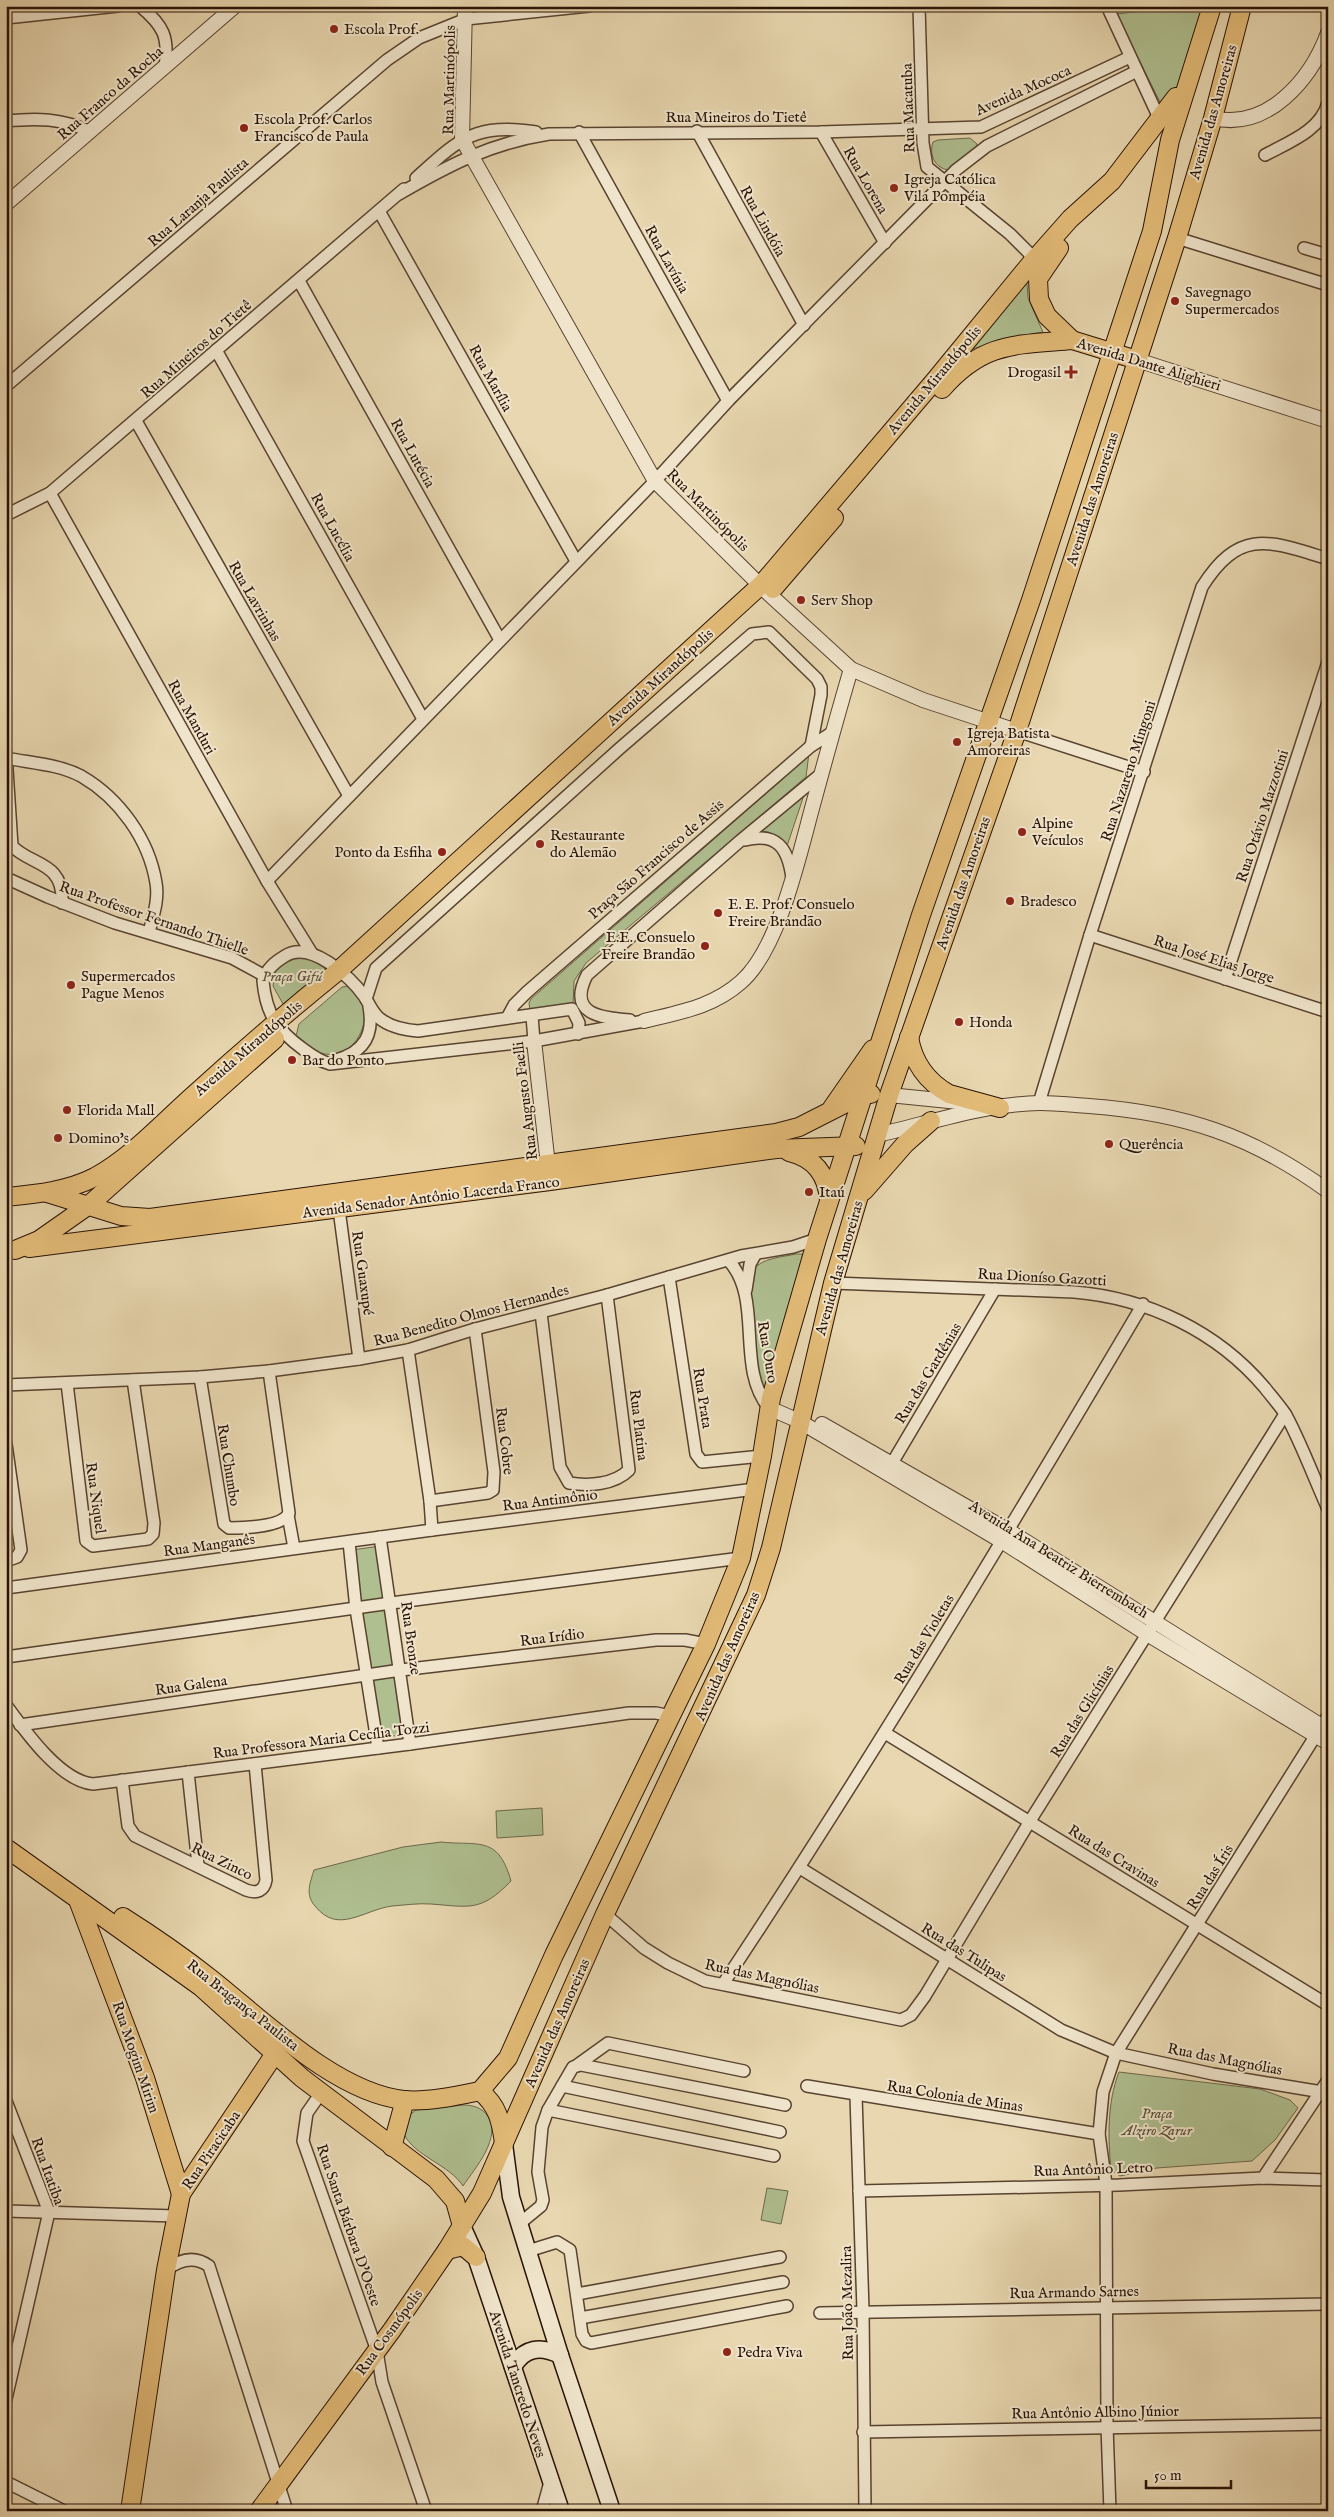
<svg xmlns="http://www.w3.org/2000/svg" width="1334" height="2517" viewBox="0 0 1334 2517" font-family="'IM FELL English',serif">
	<rect width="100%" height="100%" fill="#e8d7b0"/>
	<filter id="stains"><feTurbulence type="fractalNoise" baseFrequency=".004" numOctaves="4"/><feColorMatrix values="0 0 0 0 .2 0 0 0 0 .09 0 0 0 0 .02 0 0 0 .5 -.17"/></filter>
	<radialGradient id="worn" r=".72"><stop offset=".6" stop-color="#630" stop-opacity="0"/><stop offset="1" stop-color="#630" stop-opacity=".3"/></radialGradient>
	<!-- green -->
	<g fill="#afbf90" stroke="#6c684a">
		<path d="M1152,10l49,1 -15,66 -23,31 -47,-94z"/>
		<path d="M970,138l7,6 -1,5 -13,8 -11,13c-15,1 -24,-14 -19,-28l5,-2z"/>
		<path d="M1027,283l1,15 15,34 -45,8 -28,10z"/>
		<path d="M809,753l-3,24 -220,186 -12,18 -1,24 -43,6 -1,-8 2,-4 253,-221z"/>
		<path d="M805,792l-19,57c-8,-11 -14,-20 -28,-17z"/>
		<path d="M303,957l11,4 12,8 -43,35 -10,-18 3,-17 13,-11z"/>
		<path d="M351,986c3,4 7,7 10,11 3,4 2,11 3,15 3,22 -16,46 -39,42 -12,-2 -21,-10 -29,-18l3,-12 43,-37z"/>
		<path d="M796,1254h8l-37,145c-10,-22 -26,-109 -14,-129 8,-12 30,-13 43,-16z"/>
		<path d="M380,1546l26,189 -28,2 -26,-187z"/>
		<path d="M542,1808l1,27 -46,3 -1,-27z"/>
		<path d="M441,1842c38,4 57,-7 70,39 -30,31 -41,26 -80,23 -12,-1 -26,1 -39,2 -29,4 -54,29 -77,0 -10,-11 -5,-23 -1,-36l89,-23z"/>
		<path d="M1119,2072l141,17 30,11 8,8 -23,32 -23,21 -95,7 -37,8 -9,-6c-3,-33 -4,-67 8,-98z"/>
		<path d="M463,2105c9,0 18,2 24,10 16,22 -12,53 -24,71 -13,-21 -49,-30 -59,-52l4,-18 8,-6z"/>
		<path d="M767,2188l21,3 -7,33 -20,-4z"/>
	</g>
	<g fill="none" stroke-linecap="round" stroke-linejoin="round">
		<defs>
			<g id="minor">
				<path d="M140,6c24,20 29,31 25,61"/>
				<path d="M919,6l4,137 4,24 83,67 19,19 5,15"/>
				<path d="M1107,6l53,114"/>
				<path d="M6,18l112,-12"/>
				<path d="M6,121c30,-3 57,-3 84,11"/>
				<path d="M697,131l107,194"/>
				<path d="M579,132l149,269"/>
				<path d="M821,132l64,111"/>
				<path d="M1265,155c24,-13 55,-24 63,-52"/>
				<path d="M416,178c43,-39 58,-55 120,-46"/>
				<path d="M399,194c50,-29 92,-51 150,-60l272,-2 160,-5 149,-70"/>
				<path d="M379,211l197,350"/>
				<path d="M1177,238l151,47"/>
				<path d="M1304,248l24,7"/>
				<path d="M299,281l201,359"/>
				<path d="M216,350l207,369"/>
				<path d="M6,386l381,-326 32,-22 47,-19 123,-13"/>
				<path d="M136,421l213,375"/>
				<path d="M50,493l217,388 44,71"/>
				<path d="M6,515l44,-22 354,-304"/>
				<path d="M1017,731l127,41"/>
				<path d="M6,754l6,92c19,20 52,15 50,57"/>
				<path d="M6,758c25,5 52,6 75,18 38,22 68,63 75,107 3,17 -3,33 -7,49"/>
				<path d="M745,840c32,-8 43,8 47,38"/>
				<path d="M6,878l42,19 67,26 117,35 33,18"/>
				<path d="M267,881l388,-400 73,-80 228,-231 31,-24 150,-75"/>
				<path d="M1090,935l238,77"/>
				<path d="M1225,979l103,-317"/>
				<path d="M366,999l10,-31 243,-219 133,-115 17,-2 48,47 4,8v8l-10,51"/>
				<path d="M532,1016l2,25"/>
				<path d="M507,1018l7,-13 13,-13 284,-246 22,-14"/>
				<path d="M630,1020c-30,-2 -63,-6 -43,-45l153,-134 81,-67"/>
				<path d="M578,1034l1,-11 -7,-14 -154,22c-13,-1 -28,-4 -39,-13 -7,-6 -10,-15 -15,-22 -14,-20 -54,-56 -79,-40 -10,6 -19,13 -22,25 3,33 14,49 40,68 8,6 16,12 27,15l204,-23 110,-20"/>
				<path d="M336,1060c29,-8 38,-26 33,-53"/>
				<path d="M1039,1103l51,-168 112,-348c38,-60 68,-46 126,-28"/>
				<path d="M338,1202l21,157"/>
				<path d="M729,1261c35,39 6,106 40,147"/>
				<path d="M669,1277l27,177 6,8 60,-6"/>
				<path d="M833,1283l241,9c73,6 143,39 191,96 7,9 15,18 21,27 16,30 28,63 42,94"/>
				<path d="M746,1290l4,-26 5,-9"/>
				<path d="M541,1313l19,154 9,16c19,3 45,2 60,-13l-22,-175"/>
				<path d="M408,1350l22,151 2,29"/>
				<path d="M200,1377l24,147 5,4c15,0 54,-1 60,-15l-20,-142"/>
				<path d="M67,1383l19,158 7,5 55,-7 5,-5 1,-11 -21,-143"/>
				<path d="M6,1385l194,-8 69,-6 90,-12 49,-9 67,-21 132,-34 134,-39 52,-9 24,-8"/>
				<path d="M6,1444l15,106 -4,7 -11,4"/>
				<path d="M888,1470l107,-181"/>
				<path d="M430,1501l58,-8 5,-3 1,-18 -19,-143"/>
				<path d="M288,1515l6,33"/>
				<path d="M380,1537l30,207"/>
				<path d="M349,1542l7,67 22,139"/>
				<path d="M6,1588l426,-58 323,-41"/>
				<path d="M6,1657l385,-54 350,-45"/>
				<path d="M6,1705c19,26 54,76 87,79l317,-40 219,-31h27l15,3"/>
				<path d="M20,1725l381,-55 255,-30h29l21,4"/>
				<path d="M885,1733l443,272"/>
				<path d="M188,1772l10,93"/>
				<path d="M122,1780l6,46 7,10 111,54c11,4 18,1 20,-10l-11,-116"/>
				<path d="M800,1868l261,162 55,23 97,21 115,19"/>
				<path d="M605,1914l39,34 24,15 37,18 196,39 10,-5 14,-19 105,-175 255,-407"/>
				<path d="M723,1984c147,-222 284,-450 420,-680"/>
				<path d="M576,2066l32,-23 136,28"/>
				<path d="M562,2086l218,46"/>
				<path d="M807,2086l292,48"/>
				<path d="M321,2093l-14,20 -4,28 74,210 5,31 44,129"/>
				<path d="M856,2096l7,214 2,201"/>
				<path d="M6,2101l43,111 -43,187"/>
				<path d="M548,2110l226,46"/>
				<path d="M1263,2178l65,-98"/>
				<path d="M859,2191l260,-6 144,-7 65,2"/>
				<path d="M6,2211l170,5"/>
				<path d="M519,2224l22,-18 2,-6 -5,-28 4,-45 6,-17 25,-43 8,-2 204,40"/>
				<path d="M528,2251l29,-9 13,8 12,84 4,7 5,2 196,-37"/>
				<path d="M166,2270c13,-10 28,-15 43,-4l78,245"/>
				<path d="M577,2294l203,-37"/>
				<path d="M820,2313l508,-9"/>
				<path d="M580,2318l203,-36"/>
				<path d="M863,2432l465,-8"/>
				<path d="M6,2482l58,29"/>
				<path d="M542,2511l8,-29"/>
				<path d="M1110,2511l-3,-85 -1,-242 -7,-50 4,-42 13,-39 212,-337"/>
			</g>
			<g id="tertiary">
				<path d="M465,6l-3,133 193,342 114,113 82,75 72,31 94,31"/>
				<path d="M1213,118c55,13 98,-39 115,-85"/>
				<path d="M6,204l229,-198"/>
				<path d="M1137,360l191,61"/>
				<path d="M644,1021c36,-9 69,-14 97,-39 39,-34 59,-131 73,-181 12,-44 24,-88 37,-132"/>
				<path d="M534,1041l15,133"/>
				<path d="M889,1095l70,7"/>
				<path d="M877,1135c53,-12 107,-31 163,-32 16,0 33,2 49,3 94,7 162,29 239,85"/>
				<path d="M769,1408l30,13 204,121 144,92 181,109"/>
				<path d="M822,1424l187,107 319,199"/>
			</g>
			<g id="secondary">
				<path d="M504,2144l7,53 49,158 52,156"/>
				<path d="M462,2226l14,31 85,254"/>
				<path d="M513,2367c11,-20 28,-21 47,-12"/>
			</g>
			<g id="primary">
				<path d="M1059,248l-21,31 1,20 8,17 25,24 65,20"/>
				<path d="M942,389c41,-47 73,-44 130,-49"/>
				<path d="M773,589l61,-71"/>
				<path d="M909,1037c4,25 17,44 40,57l51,14"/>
				<path d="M832,1108l41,-59"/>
				<path d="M789,1152c25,6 38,22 40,48"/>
				<path d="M864,1191l41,-47 26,-23"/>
				<path d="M47,1193l74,23 29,2 626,-85 23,-6 65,-33h7"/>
				<path d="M6,1197c30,-3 62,-6 89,-20 38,-21 69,-56 102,-85 46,-42 93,-82 141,-121l423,-386 175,-206 96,-117 38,-43 42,-38 64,-84"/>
				<path d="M29,1248l521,-67 226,-32 80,-3"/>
				<path d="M15,1250l24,-10 50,-35 186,-166"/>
				<path d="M6,1848l195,139 101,91 134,101 19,22 7,25"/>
				<path d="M78,1900l67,178 36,116"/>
				<path d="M123,1917c30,19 59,39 87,61 52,41 126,115 194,122 24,2 52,-4 76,-9"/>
				<path d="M480,2091l28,-33 46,-103 152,-311 35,-86 21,-102 9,-58 46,-159 104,-324 110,-315 121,-369 18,-91 42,-134"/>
				<path d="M480,2091c18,15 21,30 24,52"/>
				<path d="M392,2147l13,-47"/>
				<path d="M447,2250l16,-4 13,11"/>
				<path d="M130,2511l36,-241 15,-76 93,-139"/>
				<path d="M259,2511l133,-181 55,-80 35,-57 123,-279 151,-319 15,-47 62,-265 56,-188 128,-364 40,-123 120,-370 36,-120 29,-112"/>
			</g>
		</defs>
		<!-- minor casing -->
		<use href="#minor" stroke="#584330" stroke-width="14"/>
		<!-- tertiary casing -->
		<use href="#tertiary" stroke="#584330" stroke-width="16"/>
		<!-- secondary casing -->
		<use href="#secondary" stroke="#281205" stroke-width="19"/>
		<!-- primary casing -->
		<use href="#primary" stroke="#281205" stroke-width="20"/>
		<!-- minor -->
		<use href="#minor" stroke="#f0e5cc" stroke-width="11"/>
		<!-- tertiary -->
		<use href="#tertiary" stroke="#f0e5cc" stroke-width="14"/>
		<!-- secondary -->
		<use href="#secondary" stroke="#f0e5cc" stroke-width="16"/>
		<!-- primary -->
		<use href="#primary" stroke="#e4bc78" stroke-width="18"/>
	</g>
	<!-- markers -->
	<g fill="#8f2418" stroke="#f0e5cc" stroke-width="2">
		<circle cx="334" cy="29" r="5"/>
		<circle cx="244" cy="128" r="5"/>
		<circle cx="894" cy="188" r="5"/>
		<circle cx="1175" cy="301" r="5"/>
		<path d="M1068.5 364.5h5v5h5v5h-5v5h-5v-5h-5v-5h5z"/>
		<circle cx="801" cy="600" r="5"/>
		<circle cx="957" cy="742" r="5"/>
		<circle cx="1022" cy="832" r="5"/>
		<circle cx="540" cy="844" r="5"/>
		<circle cx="442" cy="852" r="5"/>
		<circle cx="1010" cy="901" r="5"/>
		<circle cx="718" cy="913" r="5"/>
		<circle cx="705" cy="946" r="5"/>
		<circle cx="71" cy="985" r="5"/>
		<circle cx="959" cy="1022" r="5"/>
		<circle cx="292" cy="1060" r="5"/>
		<circle cx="67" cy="1110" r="5"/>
		<circle cx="58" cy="1138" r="5"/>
		<circle cx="1109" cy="1144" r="5"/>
		<circle cx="809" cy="1192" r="5"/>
		<circle cx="727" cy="2352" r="5"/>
	</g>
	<g text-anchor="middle" stroke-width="4" stroke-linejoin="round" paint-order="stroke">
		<!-- poi labels -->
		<g font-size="15" fill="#281205" stroke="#f0e5cc" text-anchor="start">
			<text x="344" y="34">Escola Prof.</text>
			<text x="254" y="124">Escola Prof. Carlos<tspan x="254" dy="17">Francisco de Paula</tspan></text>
			<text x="904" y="184">Igreja Católica<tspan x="904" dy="17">Vila Pompéia</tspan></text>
			<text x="1185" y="297">Savegnago<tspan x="1185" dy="17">Supermercados</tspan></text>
			<text x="1061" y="377" text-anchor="end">Drogasil</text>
			<text x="811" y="605">Serv Shop</text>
			<text x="967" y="738">Igreja Batista<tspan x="967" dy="17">Amoreiras</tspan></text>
			<text x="1032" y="828">Alpine<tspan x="1032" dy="17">Veículos</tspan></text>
			<text x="550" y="840">Restaurante<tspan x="550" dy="17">do Alemão</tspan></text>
			<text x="432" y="857" text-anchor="end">Ponto da Esfiha</text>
			<text x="1020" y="906">Bradesco</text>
			<text x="728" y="909">E. E. Prof. Consuelo<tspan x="728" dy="17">Freire Brandão</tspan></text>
			<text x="695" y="942" text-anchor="end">E.E. Consuelo<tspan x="695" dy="17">Freire Brandão</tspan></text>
			<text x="81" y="981">Supermercados<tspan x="81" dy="17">Pague Menos</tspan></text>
			<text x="969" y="1027">Honda</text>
			<text x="302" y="1065">Bar do Ponto</text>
			<text x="77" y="1115">Florida Mall</text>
			<text x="68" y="1143">Domino's</text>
			<text x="1119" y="1149">Querência</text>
			<text x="819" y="1197">Itaú</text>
			<text x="737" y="2357">Pedra Viva</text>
		</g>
		<!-- street labels -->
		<g font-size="15" fill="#281205" stroke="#f0e5cc">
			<text transform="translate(449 80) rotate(-89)" y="5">Rua Martinópolis</text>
			<text transform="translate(1023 90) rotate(-24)" y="5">Avenida Mococa</text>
			<text transform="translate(110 93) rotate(-41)" y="5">Rua Franco da Rocha</text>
			<text transform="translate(908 108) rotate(-92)" y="5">Rua Macatuba</text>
			<text transform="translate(1213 112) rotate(-74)" y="5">Avenida das Amoreiras</text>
			<text x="736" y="122">Rua Mineiros do Tietê</text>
			<text transform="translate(866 180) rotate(60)" y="5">Rua Lorena</text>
			<text transform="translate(198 202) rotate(-41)" y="5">Rua Laranja Paulista</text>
			<text transform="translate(763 221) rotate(61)" y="5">Rua Lindóia</text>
			<text transform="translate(667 259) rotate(61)" y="5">Rua Lavínia</text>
			<text transform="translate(196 349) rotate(-41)" y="5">Rua Mineiros do Tietê</text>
			<text transform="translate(1149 364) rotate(17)" y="5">Avenida Dante Alighieri</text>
			<text transform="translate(491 378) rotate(61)" y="5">Rua Marília</text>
			<text transform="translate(934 380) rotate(-50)" y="5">Avenida Mirandópolis</text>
			<text transform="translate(413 453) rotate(61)" y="5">Rua Lutécia</text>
			<text transform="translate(1092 499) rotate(-72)" y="5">Avenida das Amoreiras</text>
			<text transform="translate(708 510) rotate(45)" y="5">Rua Martinópolis</text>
			<text transform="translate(333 527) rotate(61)" y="5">Rua Lucélia</text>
			<text transform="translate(255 601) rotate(60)" y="5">Rua Lavrinhas</text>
			<text transform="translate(660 677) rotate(-42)" y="5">Avenida Mirandópolis</text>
			<text transform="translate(192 717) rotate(61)" y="5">Rua Manduri</text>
			<text transform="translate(1128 771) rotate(-72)" y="5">Rua Nazareno Mingoni</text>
			<text transform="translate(1262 816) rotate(-72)" y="5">Rua Otávio Mazzotini</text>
			<text transform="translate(656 859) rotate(-41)" y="5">Praça São Francisco de Assis</text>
			<text transform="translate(963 883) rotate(-71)" y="5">Avenida das Amoreiras</text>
			<text transform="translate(154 918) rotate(19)" y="5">Rua Professor Fernando Thielle</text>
			<text transform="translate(1214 959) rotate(18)" y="5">Rua José Elias Jorge</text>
			<text transform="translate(248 1048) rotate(-41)" y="5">Avenida Mirandópolis</text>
			<text transform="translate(525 1101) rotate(-97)" y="5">Rua Augusto Faelli</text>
			<text transform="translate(431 1197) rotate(-7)" y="5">Avenida Senador Antônio Lacerda Franco</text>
			<text transform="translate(839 1268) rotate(-74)" y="5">Avenida das Amoreiras</text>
			<text transform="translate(363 1273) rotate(82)" y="5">Rua Guaxupé</text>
			<text transform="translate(1042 1277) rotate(3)" y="5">Rua Dioníso Gazotti</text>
			<text transform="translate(471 1315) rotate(-15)" y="5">Rua Benedito Olmos Hernandes</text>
			<text transform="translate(768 1352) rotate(80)" y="5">Rua Ouro</text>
			<text transform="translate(928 1373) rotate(-59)" y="5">Rua das Gardênias</text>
			<text transform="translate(703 1398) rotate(81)" y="5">Rua Prata</text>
			<text transform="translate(639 1425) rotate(83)" y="5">Rua Platina</text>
			<text transform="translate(505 1441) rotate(83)" y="5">Rua Cobre</text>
			<text transform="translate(229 1465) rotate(81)" y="5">Rua Chumbo</text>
			<text transform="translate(96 1498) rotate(82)" y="5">Rua Niquel</text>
			<text transform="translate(550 1500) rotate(-7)" y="5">Rua Antimônio</text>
			<text transform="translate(209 1545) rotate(-8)" y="5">Rua Manganês</text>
			<text transform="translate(1059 1559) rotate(32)" y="5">Avenida Ana Beatriz Bierrembach</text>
			<text transform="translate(552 1637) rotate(-7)" y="5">Rua Irídio</text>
			<text transform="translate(411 1638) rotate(82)" y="5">Rua Bronze</text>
			<text transform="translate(924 1639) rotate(-59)" y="5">Rua das Violetas</text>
			<text transform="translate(727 1656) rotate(-66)" y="5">Avenida das Amoreiras</text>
			<text transform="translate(191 1685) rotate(-8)" y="5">Rua Galena</text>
			<text transform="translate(1082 1711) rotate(-58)" y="5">Rua das Glicínias</text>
			<text transform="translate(321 1740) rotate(-7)" y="5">Rua Professora Maria Cecília Tozzi</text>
			<text transform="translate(1114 1856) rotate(32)" y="5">Rua das Cravinas</text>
			<text transform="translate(222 1861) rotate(26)" y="5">Rua Zinco</text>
			<text transform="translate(1210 1877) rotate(-58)" y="5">Rua das Íris</text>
			<text transform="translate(964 1952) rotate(32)" y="5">Rua das Tulipas</text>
			<text transform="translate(762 1976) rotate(12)" y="5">Rua das Magnólias</text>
			<text transform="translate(243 2005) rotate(38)" y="5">Rua Bragança Paulista</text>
			<text transform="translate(557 2023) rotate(-66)" y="5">Avenida das Amoreiras</text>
			<text transform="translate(136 2057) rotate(71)" y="5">Rua Mogim Mirim</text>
			<text transform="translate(1225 2059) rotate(11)" y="5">Rua das Magnólias</text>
			<text transform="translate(955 2096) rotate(9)" y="5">Rua Colonia de Minas</text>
			<text transform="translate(211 2150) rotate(-56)" y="5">Rua Piracicaba</text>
			<text transform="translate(1093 2169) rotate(-2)" y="5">Rua Antônio Letro</text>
			<text transform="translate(48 2171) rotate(70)" y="5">Rua Itatiba</text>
			<text transform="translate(349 2225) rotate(71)" y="5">Rua Santa Bárbara D'Oeste</text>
			<text transform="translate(1074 2292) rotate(-1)" y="5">Rua Armando Sarnes</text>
			<text transform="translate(847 2303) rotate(-91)" y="5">Rua João Mezalira</text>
			<text transform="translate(389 2332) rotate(-54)" y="5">Rua Cosmópolis</text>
			<text transform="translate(518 2384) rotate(72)" y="5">Avenida Tancredo Neves</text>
			<text transform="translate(1095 2412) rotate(-1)" y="5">Rua Antônio Albino Júnior</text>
		</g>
		<!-- park labels -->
		<g font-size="15" font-style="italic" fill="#574f36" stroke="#f0e5cc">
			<text x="292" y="981">Praça Gifú</text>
			<text x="1157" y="2118">Praça<tspan x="1157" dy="17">Alziro Zarur</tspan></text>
		</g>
	</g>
	<!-- margin -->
	<rect width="1334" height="2517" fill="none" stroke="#e8d7b0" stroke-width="25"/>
	<rect x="8" y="8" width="1319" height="2502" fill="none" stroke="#281205" stroke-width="2.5"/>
	<rect x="12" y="12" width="1309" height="2492" fill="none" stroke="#281205"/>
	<!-- scale -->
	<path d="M1146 2480v8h85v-8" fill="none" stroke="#281205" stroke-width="2.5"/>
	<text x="1154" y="2480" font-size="15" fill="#281205" stroke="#f0e5cc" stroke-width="4" paint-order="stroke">50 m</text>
	<rect width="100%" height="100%" filter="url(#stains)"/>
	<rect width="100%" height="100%" fill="url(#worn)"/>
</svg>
